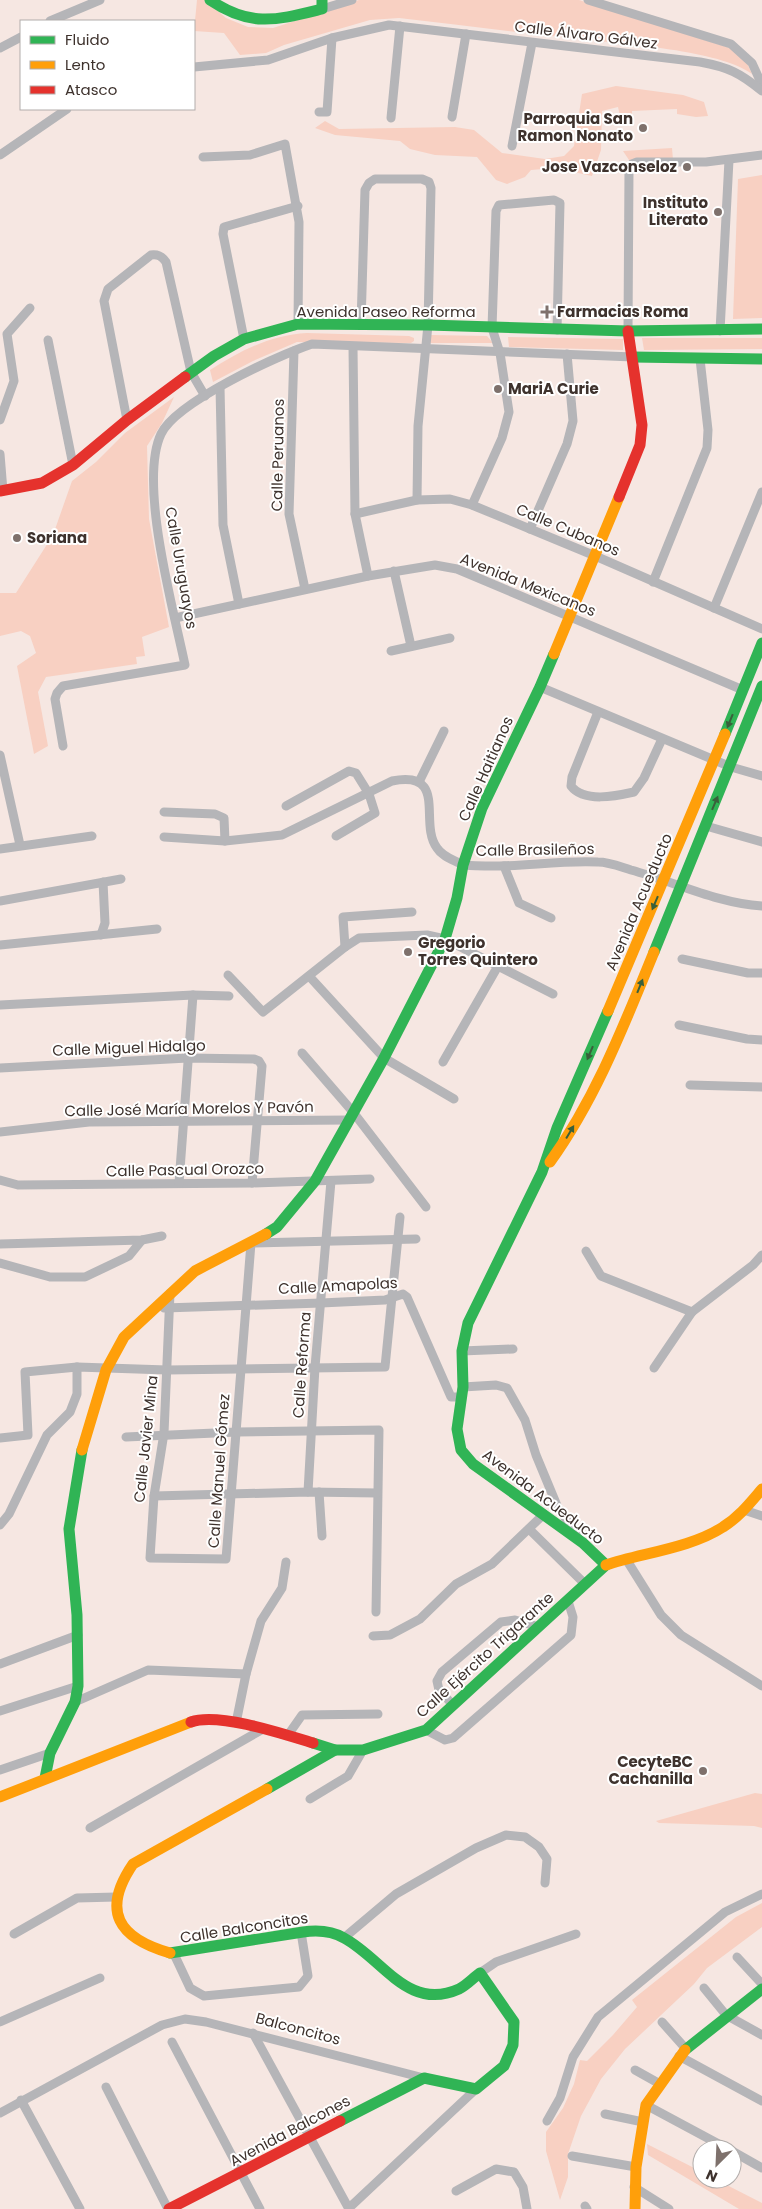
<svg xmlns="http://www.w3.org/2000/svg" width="762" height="2209" viewBox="0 0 762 2209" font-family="Poppins,sans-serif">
	<rect width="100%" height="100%" fill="#f6e7e2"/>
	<!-- green -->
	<g fill="#f8d0c2">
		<path d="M197,0h8l21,18 22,9 25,1 86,-28h220l151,48 16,13 6,13c-32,-24 -130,-30 -171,-35 -61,-6 -121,-14 -182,-21l-29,2 -86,25 -18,8 -26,2 -16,-22 -30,-2z"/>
		<path d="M616,86l67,9 21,7 4,14 -12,1 -19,-3v-5l-45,2v6l-12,-1 -2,-9 -16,4 -1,39 -9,26 -37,-8 -24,2 -6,7 -18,7 -11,-4 -19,-23 -42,-2 -25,-6 -10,-8 -65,-6 -20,-7 10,-7 14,8 116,-2 19,3 28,23 43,6 19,-3 10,-10 8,-52z"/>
		<path d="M672,148l1,12 -42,3 -8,-12z"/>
		<path d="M762,175v143l-29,1 5,-140z"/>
		<path d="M307,333l102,3 5,2v3l-3,2 -114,-1 -44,19 -40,21 -3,-12c30,-19 60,-35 97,-37z"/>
		<path d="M431,335l56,1 6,7h-65z"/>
		<path d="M508,337l115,2v11l-114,-3z"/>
		<path d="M642,338h120v11l-118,1z"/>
		<path d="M174,397l-12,26 -15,23 2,73 20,108 -27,10 3,19 -9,1 1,7 -91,13 -8,15 10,54 -14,8 -17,-88 19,-13 -6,-17 -9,-5 -21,5v-43h16l37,-58 19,-54 24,-19 29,-29z"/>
		<path d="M755,1793l7,1v34l-8,-2 -95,-3 -3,-2z"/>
		<path d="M762,1903v24l-55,41 -13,16 -69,65 -24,30 -20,37 -13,38v23l-8,23 -14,-49v-19l17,-24 11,-24 6,-24 7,1 26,-26 24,-28 -5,-7 104,-83z"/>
		<path d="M647,2144l55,28v7h13l47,24v6h-23l-91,-54z"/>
	</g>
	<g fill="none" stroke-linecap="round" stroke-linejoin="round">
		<!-- street -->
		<g stroke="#b5b5b8" stroke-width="9">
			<path d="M588,0l143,44 21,19 10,22"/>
			<path d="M322,9l30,-9"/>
			<path d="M50,21l50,-21"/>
			<path d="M0,48l21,-11"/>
			<path d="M194,67l74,-7 64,-22 57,-13 311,37c28,5 40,11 62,29"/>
			<path d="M319,112h8l5,-74"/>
			<path d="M452,117l14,-83"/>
			<path d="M391,118l9,-92"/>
			<path d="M512,146l20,-103"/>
			<path d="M0,155l67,-46"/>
			<path d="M203,157l47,-2 35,-11 14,78 -1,102"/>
			<path d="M361,324l4,-134 4,-7 6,-4h47l7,3 2,6 -3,137 -10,101 -1,74"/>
			<path d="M628,331l1,-162 3,-5 5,-2h69l56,-7"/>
			<path d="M720,331l9,-171"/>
			<path d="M244,339l-21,-105 1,-7 74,-21"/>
			<path d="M48,340l25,125"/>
			<path d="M353,347l2,167 13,62"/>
			<path d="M294,351l-5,163 16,75"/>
			<path d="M220,387l3,138 16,79"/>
			<path d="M0,420l14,-39 -7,-47 23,-26"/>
			<path d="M127,420l-23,-119 4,-12 43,-34c7,-1 11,1 15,7l25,110 14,24"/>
			<path d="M0,454l3,37"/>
			<path d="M472,505l30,-67 7,-26 -9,-59 -8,-25 4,-117 3,-6 55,-5 6,3 -3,127"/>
			<path d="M355,514l62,-14 33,-1 22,6 121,50 169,74"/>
			<path d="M530,529l37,-85 6,-23 -6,-67"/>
			<path d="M394,571l17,75"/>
			<path d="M653,582l54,-134 1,-18 -8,-71"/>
			<path d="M714,608l48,-116"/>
			<path d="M175,618l193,-42 67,-11 22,4 286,121"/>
			<path d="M391,651l59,-13"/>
			<path d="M540,687l191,80 31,9"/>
			<path d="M598,712l-26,65 -1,9c13,17 45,10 63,6l10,-14 18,-39"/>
			<path d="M63,746l-8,-47 2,-6 6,-7 122,-21c-11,-54 -47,-182 -24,-231 15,-32 116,-78 151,-90l321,13"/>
			<path d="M0,755l20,90"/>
			<path d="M419,782l25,-51"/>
			<path d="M286,806l63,-35 7,2 13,21 6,19 -39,23"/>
			<path d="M164,812l51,2 9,4 1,23"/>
			<path d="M706,826l56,16"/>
			<path d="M164,837l61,4 57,-6 110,-54c57,-11 26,42 45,67 5,8 14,11 22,15 7,4 17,2 26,3 37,1 75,-6 113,-4 11,0 23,5 33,8 44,12 86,33 131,36"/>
			<path d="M0,849l92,-13"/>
			<path d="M504,866l15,37 32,15"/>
			<path d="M0,901l121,-22"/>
			<path d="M101,935l4,-12 -2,-41"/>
			<path d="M0,945l157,-16"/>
			<path d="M345,947l-2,-30 69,-5"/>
			<path d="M682,959l66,14h14"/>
			<path d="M228,975l35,37 82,-65 14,-9 68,-3 18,4 108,55"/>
			<path d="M309,976l75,82 70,41"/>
			<path d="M0,1005l193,-10 36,1"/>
			<path d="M679,1025l68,14 15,1"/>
			<path d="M302,1053l51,59 73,95"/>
			<path d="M443,1062l55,-96"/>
			<path d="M0,1068l188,-10 66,1 5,2 3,5 -10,117"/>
			<path d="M690,1085l72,2"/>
			<path d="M0,1132l89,-10 260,-2"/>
			<path d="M0,1180l18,5 234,-2 118,-4"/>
			<path d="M179,1183l14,-188"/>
			<path d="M0,1244l142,-4 20,-4"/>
			<path d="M586,1251l15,25 91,36"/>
			<path d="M0,1263l50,14h35l44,-21 13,-16"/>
			<path d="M170,1293l-6,140 -10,63 -4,62 76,1 25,-316 165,-4"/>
			<path d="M164,1308l157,-5 64,-3 18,-6 4,3 44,100h10"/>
			<path d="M462,1351l51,-2"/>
			<path d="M654,1368l38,-56 61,-47 9,-10"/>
			<path d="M463,1387l33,-2 11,3 18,32 11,35 22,53 20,28"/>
			<path d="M126,1437l111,-5 142,-2 -3,182"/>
			<path d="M0,1438l28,-3 -3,-63 52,-5 90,3 218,-3 15,-150"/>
			<path d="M308,1492l7,-125 16,-186"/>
			<path d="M319,1492l3,44"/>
			<path d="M154,1496l154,-4 69,1"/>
			<path d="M744,1510l18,6"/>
			<path d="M0,1525l9,-11 38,-79 23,-23 7,-18v-27"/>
			<path d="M529,1529l56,55"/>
			<path d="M626,1559l35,56 20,20 81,51"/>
			<path d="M373,1636l17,-1 30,-16 36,-35 36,-20 52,-50"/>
			<path d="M0,1664l78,-29"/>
			<path d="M75,1702l73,-32 98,4"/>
			<path d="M453,1705l-14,-15 -2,-9 5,-9 59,-50 14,-2 24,7"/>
			<path d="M0,1711l78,-25"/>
			<path d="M236,1723l10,-49 15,-53 21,-33 4,-26"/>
			<path d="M426,1730l19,10 8,-2 118,-103 2,-18 -5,-16"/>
			<path d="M288,1735l14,-20 76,-1"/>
			<path d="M0,1770l50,-17"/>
			<path d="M310,1799l38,-23 15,-26"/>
			<path d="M90,1828l173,-99"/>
			<path d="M14,1934l63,-36 39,-1"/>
			<path d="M345,1937l51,-43 80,-46 30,-13 19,2 14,10 8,12 -2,24"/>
			<path d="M174,1954l16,34 14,8 95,-9 9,-11 -7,-44"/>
			<path d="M737,1957l25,27"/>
			<path d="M480,1973l16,-11 80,-28"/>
			<path d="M704,1988l22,27 36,20"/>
			<path d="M0,2022l100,-44"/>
			<path d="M662,2022l24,27"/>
			<path d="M253,2033l96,176"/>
			<path d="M172,2042l88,167"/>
			<path d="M679,2056l83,45"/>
			<path d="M635,2070l25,14"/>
			<path d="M106,2087l62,122"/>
			<path d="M21,2100l59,109"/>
			<path d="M646,2105l82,44"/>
			<path d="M0,2113l162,-88 23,-6 21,3 218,56"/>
			<path d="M605,2114l38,8"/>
			<path d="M547,2121l13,-23 13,-41 25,-40 127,-105 37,-18"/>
			<path d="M732,2151l30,17"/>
			<path d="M572,2156l64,11"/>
			<path d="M634,2187l35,22"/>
			<path d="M456,2191l40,-22 18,3 9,15 4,22"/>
			<path d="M585,2206l2,3"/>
			<path d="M349,2208l127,-119"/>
		</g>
		<!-- fast -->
		<g stroke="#30b455" stroke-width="11">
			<path d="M210,0c41,28 67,20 112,9v-9"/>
			<path d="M633,357l129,2"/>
			<path d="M185,377l29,-21 30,-17 54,-15 130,1 200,6 134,-2"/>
			<path d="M725,734l37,-91"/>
			<path d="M654,952l108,-266"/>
			<path d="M266,1234l11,-7 38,-46 69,-123 61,-119 12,-41 6,-33 19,-57 58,-121 14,-33"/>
			<path d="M606,1565l-23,-22 -110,-79 -12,-14 -4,-21 6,-42 -1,-36 6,-28 74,-151 15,-44 51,-117"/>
			<path d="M313,1743l22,7h28l63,-20 180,-165"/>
			<path d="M45,1778l5,-25 25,-51 3,-16 -1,-71 -8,-86 13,-79"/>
			<path d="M267,1789l68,-39"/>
			<path d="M170,1953l133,-21c14,-2 29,-1 41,6 39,21 64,74 115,51 7,-3 14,-11 21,-16l34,49 -1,23 -9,21 -28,23 -52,-11 -84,43"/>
			<path d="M685,2050l77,-61"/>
		</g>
		<!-- slow -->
		<g stroke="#ff9f0a" stroke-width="11">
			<path d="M554,654l65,-157"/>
			<path d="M608,1011l117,-277"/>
			<path d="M550,1162c46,-64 74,-137 104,-210"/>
			<path d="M82,1450l24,-80 18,-33 71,-66 71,-37"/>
			<path d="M606,1565c36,-12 85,-17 117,-38 16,-10 27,-24 39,-38"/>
			<path d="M0,1797l191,-75"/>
			<path d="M170,1953c-52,-15 -69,-42 -37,-89l134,-75"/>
			<path d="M635,2209l1,-42 10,-62 39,-55"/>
		</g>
		<!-- jam -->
		<g stroke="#e5322d" stroke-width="11">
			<path d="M0,491l42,-8 31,-18 54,-45 58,-43"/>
			<path d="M619,497l21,-52 2,-20 -14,-94"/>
			<path d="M191,1722c27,-10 93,12 122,21"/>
			<path d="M169,2209l171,-88"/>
		</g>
	</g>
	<!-- one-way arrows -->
	<defs><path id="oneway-solid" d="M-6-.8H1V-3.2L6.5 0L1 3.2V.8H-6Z" transform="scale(1.25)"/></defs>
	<g fill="#39603b">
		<use href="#oneway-solid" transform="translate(730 721) rotate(112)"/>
		<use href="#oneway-solid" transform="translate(715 803) rotate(-67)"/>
		<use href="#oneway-solid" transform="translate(655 903) rotate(113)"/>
		<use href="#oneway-solid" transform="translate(640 986) rotate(-68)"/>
		<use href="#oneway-solid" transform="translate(590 1053) rotate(113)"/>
		<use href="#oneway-solid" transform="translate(570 1132) rotate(-59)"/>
	</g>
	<!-- markers -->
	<g fill="#7e716c" stroke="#fff" stroke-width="2">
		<circle cx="643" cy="128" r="5"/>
		<circle cx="687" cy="167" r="5"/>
		<circle cx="718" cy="212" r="5"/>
		<path d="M544.5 304.5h5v5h5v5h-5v5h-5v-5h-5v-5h5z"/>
		<circle cx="498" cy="389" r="5"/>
		<circle cx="17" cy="538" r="5"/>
		<circle cx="408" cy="952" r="5"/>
		<circle cx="703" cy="1771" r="5"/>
	</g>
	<g text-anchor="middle" stroke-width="4" stroke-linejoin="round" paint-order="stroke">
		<!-- street labels -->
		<g font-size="15" fill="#3e322d" stroke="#fff">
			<text transform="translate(586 35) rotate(7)" y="5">Calle Álvaro Gálvez</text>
			<text x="386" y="317">Avenida Paseo Reforma</text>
			<text transform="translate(278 455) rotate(-89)" y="5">Calle Peruanos</text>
			<text transform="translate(568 530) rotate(23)" y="5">Calle Cubanos</text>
			<text transform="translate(181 568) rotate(80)" y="5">Calle Uruguayos</text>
			<text transform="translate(528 585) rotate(22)" y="5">Avenida Mexicanos</text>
			<text transform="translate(486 769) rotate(-66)" y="5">Calle Haitianos</text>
			<text transform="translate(535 850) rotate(-1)" y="5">Calle Brasileños</text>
			<text transform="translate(639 902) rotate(-67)" y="5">Avenida Acueducto</text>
			<text transform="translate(129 1048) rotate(-2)" y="5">Calle Miguel Hidalgo</text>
			<text transform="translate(189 1109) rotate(-1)" y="5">Calle José María Morelos Y Pavón</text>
			<text transform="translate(185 1170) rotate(-1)" y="5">Calle Pascual Orozco</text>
			<text transform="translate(338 1286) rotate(-3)" y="5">Calle Amapolas</text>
			<text transform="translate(302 1365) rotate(-86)" y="5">Calle Reforma</text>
			<text transform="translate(146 1439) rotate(-84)" y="5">Calle Javier Mina</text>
			<text transform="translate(219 1471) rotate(-86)" y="5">Calle Manuel Gómez</text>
			<text transform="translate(543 1497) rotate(37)" y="5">Avenida Acueducto</text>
			<text transform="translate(485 1655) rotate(-42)" y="5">Calle Ejército Trigarante</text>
			<text transform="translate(244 1928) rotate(-9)" y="5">Calle Balconcitos</text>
			<text transform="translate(298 2029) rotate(15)" y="5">Balconcitos</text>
			<text transform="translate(290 2131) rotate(-28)" y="5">Avenida Balcones</text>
		</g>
		<!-- poi labels -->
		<g font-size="15" font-weight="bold" fill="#3e322d" stroke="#fff" text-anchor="end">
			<text x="633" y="124">Parroquia San<tspan x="633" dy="17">Ramon Nonato</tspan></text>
			<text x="677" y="172">Jose Vazconseloz</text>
			<text x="708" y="208">Instituto<tspan x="708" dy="17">Literato</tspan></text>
			<text x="557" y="317" text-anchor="start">Farmacias Roma</text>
			<text x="508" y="394" text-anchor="start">MariA Curie</text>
			<text x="27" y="543" text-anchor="start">Soriana</text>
			<text x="418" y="948" text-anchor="start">Gregorio<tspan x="418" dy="17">Torres Quintero</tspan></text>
			<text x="693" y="1767">CecyteBC<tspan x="693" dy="17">Cachanilla</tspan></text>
		</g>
	</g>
	<!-- legend -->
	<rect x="20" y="20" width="175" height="90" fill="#ffffff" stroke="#b2adab"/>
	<rect x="30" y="36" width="25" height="8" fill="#30b455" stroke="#b2adab"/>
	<text x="65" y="45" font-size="15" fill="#3e322d">Fluido</text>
	<rect x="30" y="61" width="25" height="8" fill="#ff9f0a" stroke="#b2adab"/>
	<text x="65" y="70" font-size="15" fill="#3e322d">Lento</text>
	<rect x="30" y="86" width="25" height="8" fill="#e5322d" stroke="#b2adab"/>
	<text x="65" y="95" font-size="15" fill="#3e322d">Atasco</text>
	<!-- north arrow -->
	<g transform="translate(717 2164) rotate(204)"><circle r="24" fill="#ffffff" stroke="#b2adab"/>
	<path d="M0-4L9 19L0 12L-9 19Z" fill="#7e716c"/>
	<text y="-8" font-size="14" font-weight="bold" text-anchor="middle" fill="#3e322d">N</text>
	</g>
</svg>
